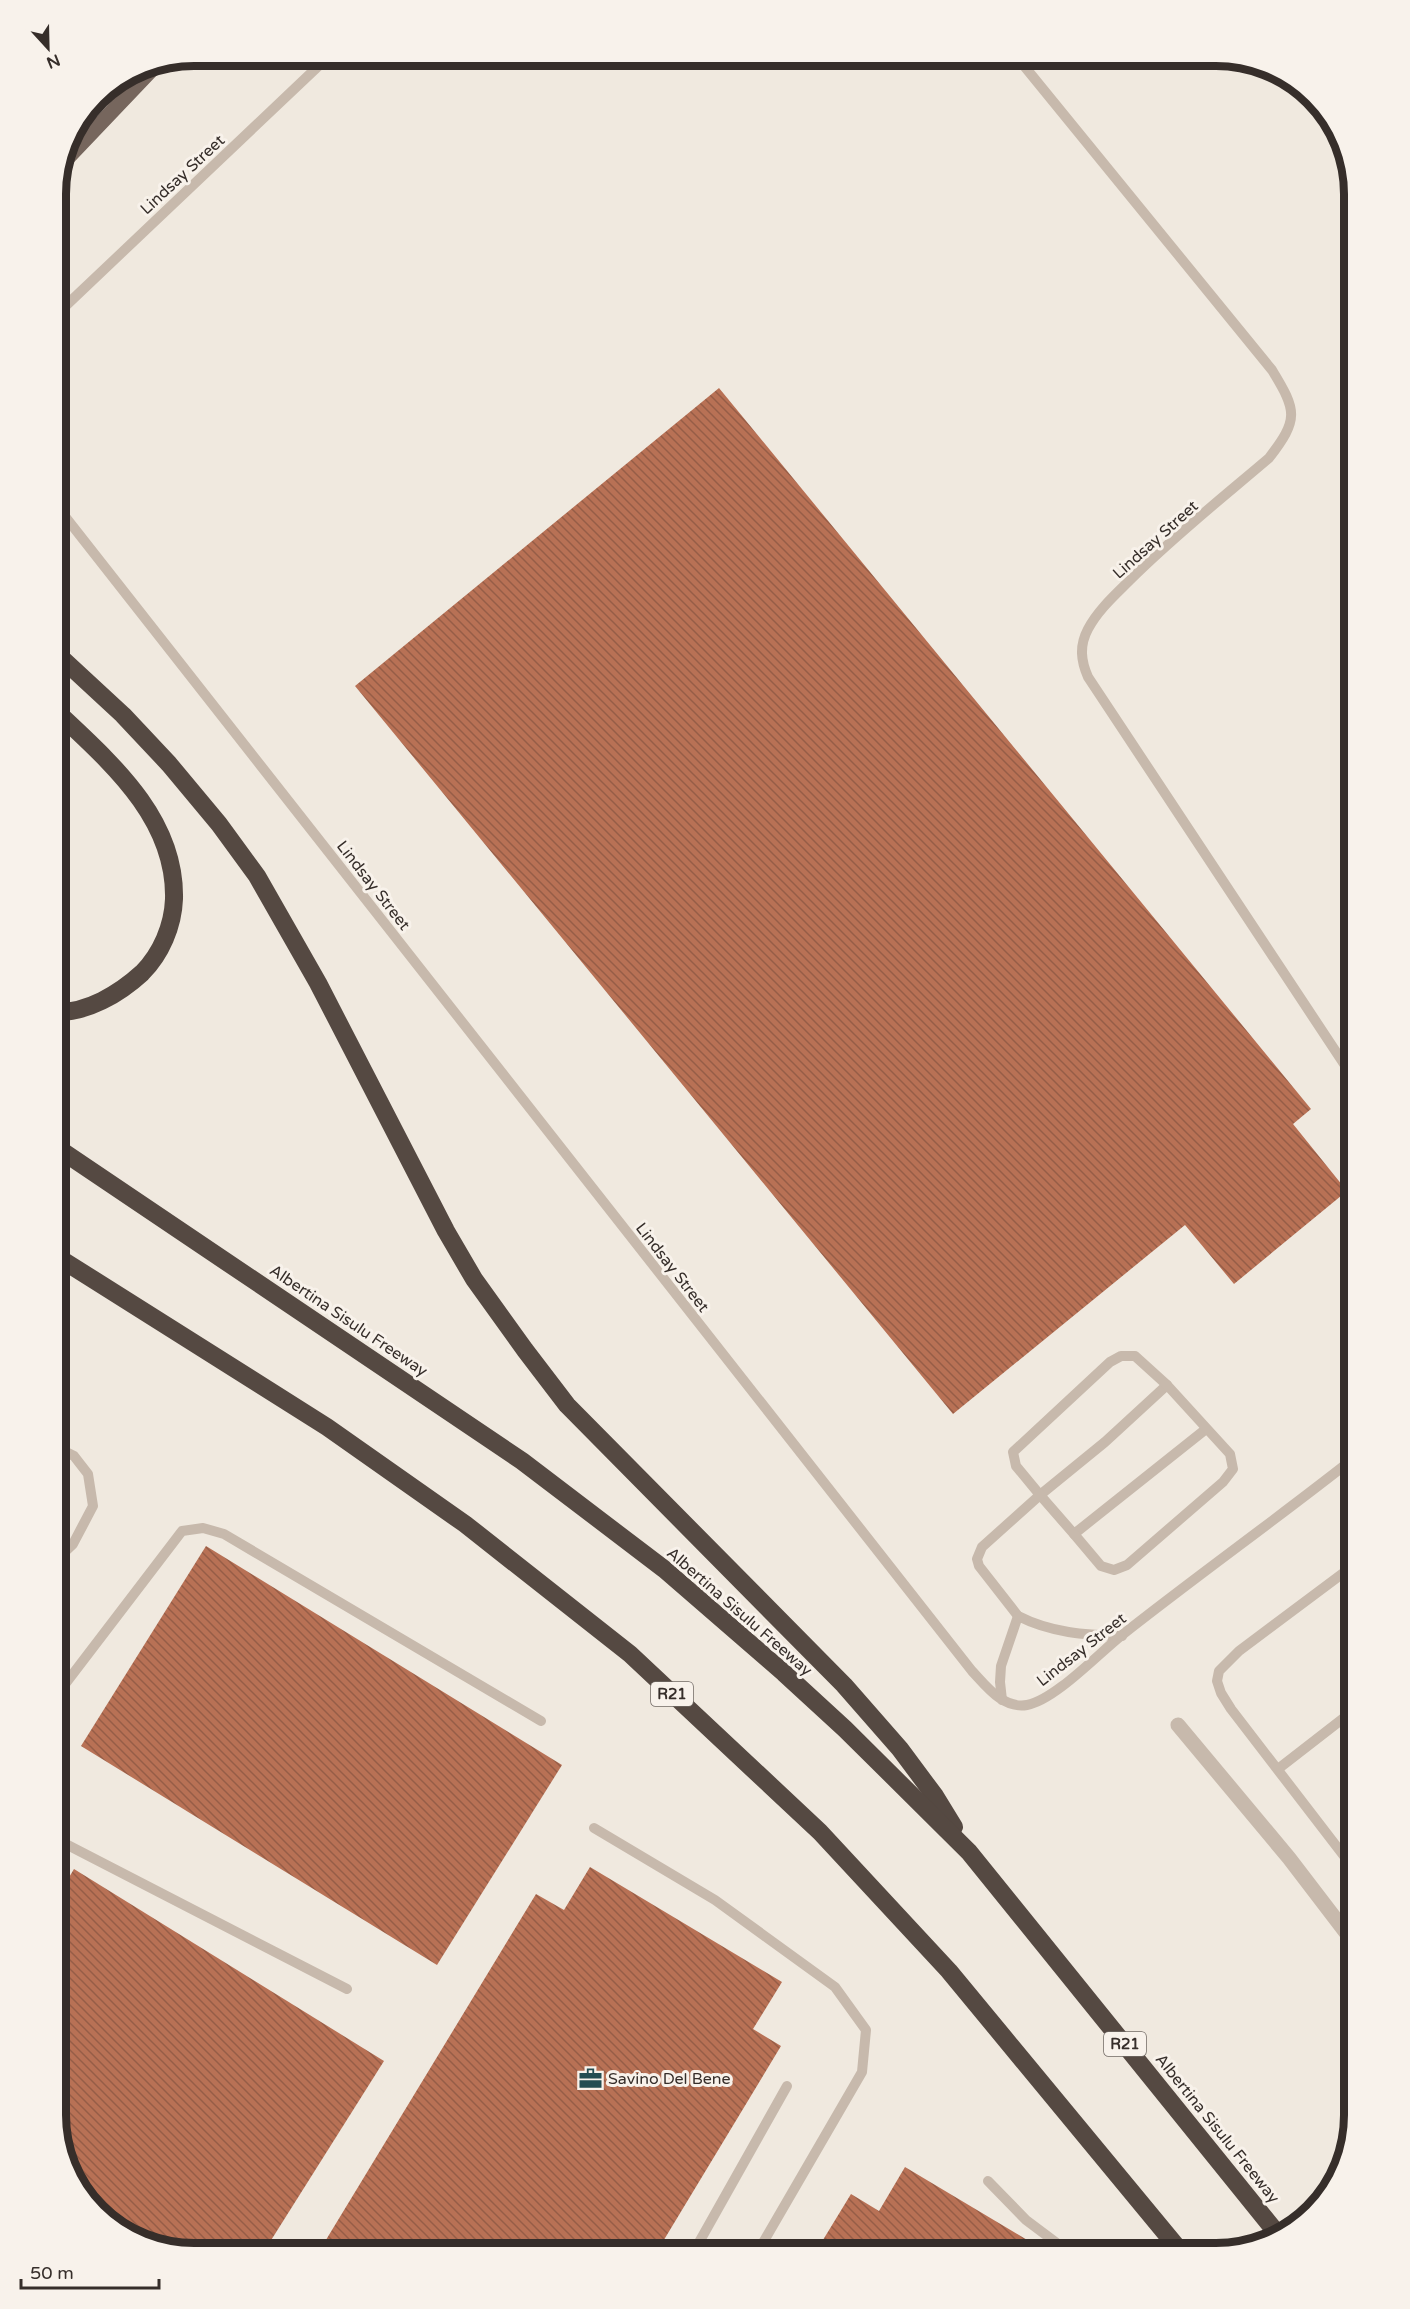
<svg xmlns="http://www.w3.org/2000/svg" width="1410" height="2309" viewBox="0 0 1410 2309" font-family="'Varela Round',sans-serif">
	<defs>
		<pattern id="building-back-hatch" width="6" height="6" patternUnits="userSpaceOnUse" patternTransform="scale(1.5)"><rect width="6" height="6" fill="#b87155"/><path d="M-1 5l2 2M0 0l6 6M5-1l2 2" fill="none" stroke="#965d47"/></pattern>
	</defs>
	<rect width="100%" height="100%" fill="#f0e9df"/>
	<!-- building -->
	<g fill="url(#building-back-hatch)">
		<path d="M719,388l592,721 -18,15 54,67 -113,93 -49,-59 -232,189 -598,-728z"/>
		<path d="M206,1546l356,219 -125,200 -356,-219z"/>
		<path d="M590,1867l192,115 -29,47 28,17 -125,207h-338l218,-359 28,16z"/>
		<path d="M74,1869l310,192 -121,192h-78l-16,-5 -80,-49 -19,-22 -14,-62v-216z"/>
		<path d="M905,2167l144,86h-234l36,-59 28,17z"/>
	</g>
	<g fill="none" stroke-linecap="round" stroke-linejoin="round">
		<!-- service -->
		<g stroke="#c7b9ac" stroke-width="10">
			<path d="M1016,56l256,314c25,41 27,49 -3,88 -47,40 -96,79 -139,122 -15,15 -32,30 -42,49 -9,17 -7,32 0,48l266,402"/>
			<path d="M56,315l273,-259"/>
			<path d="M56,505l916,1166c15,16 31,38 55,34 28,-5 72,-52 95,-70 76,-60 156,-117 232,-177"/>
			<path d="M1167,1385l-62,57 -65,53 34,39 132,-105"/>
			<path d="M56,1560l17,-16 20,-38 -5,-32 -14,-18 -18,-9"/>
			<path d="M1018,1616l-39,-50 -2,-7 5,-12 58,-52 -24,-29 -3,-14 97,-90 11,-6h14l32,29 63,69 3,15 -10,13 -96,83 -13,5 -13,-4 -27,-32"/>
			<path d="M56,1696l126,-165 21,-3 21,6 317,187"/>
			<path d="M1002,1700l-2,-18 1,-16 17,-50c33,17 67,19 104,20"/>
			<path d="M1278,1769l76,-59"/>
			<path d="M594,1828l121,72 120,87 31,43 -4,42 -105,181"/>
			<path d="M56,1839l291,150"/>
			<path d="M1343,1853l11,-9"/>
			<path d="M1354,1869l-123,-160 -10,-16 -4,-12 2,-10 20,-20 115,-86"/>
			<path d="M988,2181l38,39 44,33"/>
			<path d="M693,2253l94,-167"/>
		</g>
		<!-- minor -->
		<path stroke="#c7b9ac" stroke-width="15" d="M1178,1725l111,133 65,85"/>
		<!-- primary -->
		<path stroke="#76665d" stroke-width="15" d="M60,166l99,-104"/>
		<!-- motorway -->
		<g stroke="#554942" stroke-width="18">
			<path d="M56,653l67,62 46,49 50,60 38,52 61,107 128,248 28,48 51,71 42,55 277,280 56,64 35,47 19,31"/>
			<path d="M56,1012c31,1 63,-18 86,-39 19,-19 31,-47 32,-74 2,-81 -64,-137 -118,-188"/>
			<path d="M56,1147l466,314 142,108 120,104 61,56 124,123 311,385"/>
			<path d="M56,1256l271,171 138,97 165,130 190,178 129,139 233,282"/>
		</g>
	</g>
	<!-- icons -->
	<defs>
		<symbol id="office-bare" viewBox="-9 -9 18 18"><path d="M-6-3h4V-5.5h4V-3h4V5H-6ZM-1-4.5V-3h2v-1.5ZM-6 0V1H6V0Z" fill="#244d52" stroke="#f8f2eb" stroke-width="2.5" paint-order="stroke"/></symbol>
	</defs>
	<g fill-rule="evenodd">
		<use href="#office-bare" x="574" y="2062" width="33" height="33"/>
	</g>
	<g text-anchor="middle" stroke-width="6" stroke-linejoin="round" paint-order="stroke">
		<!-- shield labels -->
		<g fill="#f8f2eb" stroke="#706964" stroke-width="1.5">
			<rect x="651" y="1682" width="42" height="24" rx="4.5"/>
			<rect x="1104" y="2032" width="42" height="24" rx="4.5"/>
		</g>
		<g font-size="15" font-weight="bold" fill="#362e2a">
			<text x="672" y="1699">R21</text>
			<text x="1125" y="2049">R21</text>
		</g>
		<!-- street labels -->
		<g font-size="16" fill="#362e2a" stroke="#f8f2eb">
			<text transform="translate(182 174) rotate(-43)" y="6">Lindsay Street</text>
			<text transform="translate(1155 539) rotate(-42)" y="6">Lindsay Street</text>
			<text transform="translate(374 885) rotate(52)" y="6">Lindsay Street</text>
			<text transform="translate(673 1267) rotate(52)" y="6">Lindsay Street</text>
			<text transform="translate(349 1320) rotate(34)" y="6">Albertina Sisulu Freeway</text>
			<text transform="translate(740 1611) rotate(41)" y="6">Albertina Sisulu Freeway</text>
			<text transform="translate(1081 1649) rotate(-38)" y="6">Lindsay Street</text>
			<text transform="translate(1218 2128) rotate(51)" y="6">Albertina Sisulu Freeway</text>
		</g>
		<!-- poi labels -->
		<g font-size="16" fill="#362e2a" stroke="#f8f2eb" text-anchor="start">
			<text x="608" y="2084">Savino Del Bene</text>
		</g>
	</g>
	<!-- crop -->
	<path d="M0 0H1410V2309H0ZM194 66H1216A128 128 0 0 1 1344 194V2115A128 128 0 0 1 1216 2243H194A128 128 0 0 1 66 2115V194A128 128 0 0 1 194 66Z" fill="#f8f2eb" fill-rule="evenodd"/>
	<path fill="none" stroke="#362e2a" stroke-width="8" d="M194 66H1216A128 128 0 0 1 1344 194V2115A128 128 0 0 1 1216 2243H194A128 128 0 0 1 66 2115V194A128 128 0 0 1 194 66Z"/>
	<!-- north arrow -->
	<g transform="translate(48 48) rotate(158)" stroke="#f8f2eb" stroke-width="4.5" paint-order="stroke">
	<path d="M0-4.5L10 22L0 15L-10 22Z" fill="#362e2a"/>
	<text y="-9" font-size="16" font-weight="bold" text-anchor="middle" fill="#362e2a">N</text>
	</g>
	<!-- scale -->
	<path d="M21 2279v9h138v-9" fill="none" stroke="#362e2a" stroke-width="3"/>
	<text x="30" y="2279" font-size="18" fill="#362e2a" stroke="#f8f2eb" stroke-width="4.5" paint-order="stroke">50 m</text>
</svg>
